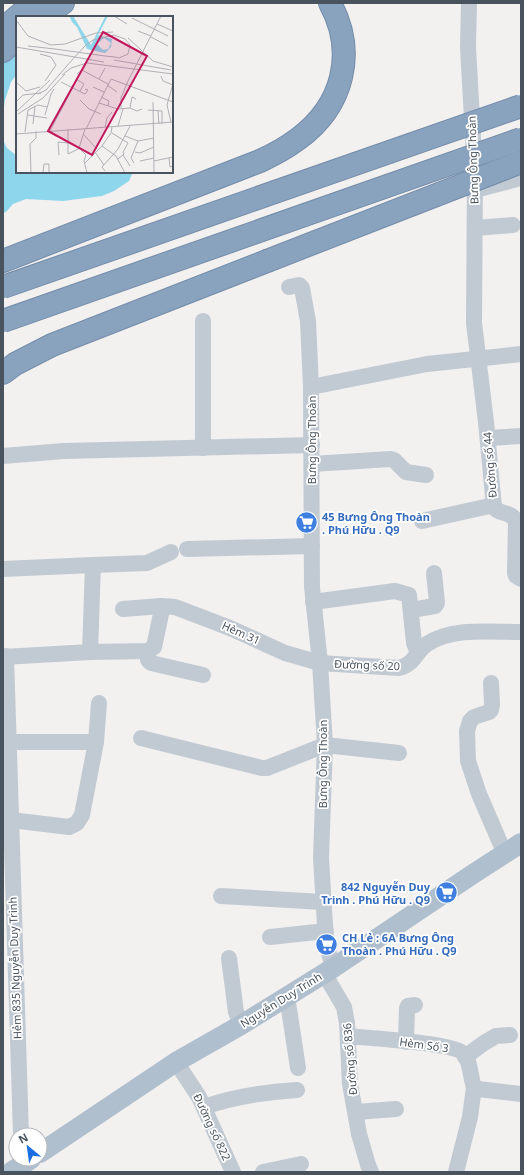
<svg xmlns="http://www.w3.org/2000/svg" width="524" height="1175" viewBox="0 0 524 1175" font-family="'Noto Sans',sans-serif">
	<rect width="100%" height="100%" fill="#f3f0f0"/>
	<!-- water -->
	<g fill="#8ed6eb">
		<path d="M17,39v35l-6,8 -6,18 -2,14v-72z"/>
		<path d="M3,140l4,8 10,8v16h116l-4,9 -15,10 -12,5 -39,5 -37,-2 -13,5 -7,8 -3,1z"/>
	</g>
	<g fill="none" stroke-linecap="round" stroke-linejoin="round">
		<defs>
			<g id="highway">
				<path d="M17,17l17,-14"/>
				<path d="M43,17l20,-14"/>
				<path d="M3,29l14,-12"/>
				<path d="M3,51l14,-13"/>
				<path d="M3,261l257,-100c13,-6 26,-13 38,-22 45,-33 59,-86 32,-136"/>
				<path d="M3,373l12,-9 37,-19 215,-84"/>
			</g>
		</defs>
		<!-- highway casing -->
		<use href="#highway" stroke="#748daa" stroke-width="24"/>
		<!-- minor -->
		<g stroke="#c1cad2" stroke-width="16">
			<path d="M469,3l-1,44 7,126 -1,150 12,99 8,85c6,9 16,3 22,14l-1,52 1,3 5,3"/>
			<path d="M475,190l46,-12"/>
			<path d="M475,228l38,-3"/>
			<path d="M289,287l10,-2 3,3 6,33 3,66"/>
			<path d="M488,438l33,-2"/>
			<path d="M203,448v-127"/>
			<path d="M3,456l61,-5 248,-6"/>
			<path d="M312,464l79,-5 3,1 12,12 20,3"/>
			<path d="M422,521l72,-16"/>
			<path d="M187,549l125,-3"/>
			<path d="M93,565l54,-2 24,-11"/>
			<path d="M3,569l90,-4 -3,87"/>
			<path d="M313,602l82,-11 14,4 5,48 4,10"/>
			<path d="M161,606l14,1 55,21 55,25 35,10 79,5c16,-4 16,-16 28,-24 26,-17 64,-12 94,-12"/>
			<path d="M411,610l24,-4 2,-3 -3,-30"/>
			<path d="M148,651v9l3,3 52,12"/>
			<path d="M6,656l15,479"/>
			<path d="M3,657l87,-5 58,-1 6,-4 7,-33v-8l-38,3"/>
			<path d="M491,683l1,22 -1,5 -2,2 -15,5 -4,4 -3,10 1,30 11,33 26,60"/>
			<path d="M141,738l121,30h5l58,-23 74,8"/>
			<path d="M9,742h87l3,-39"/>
			<path d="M11,820l58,7 8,-4 5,-8 14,-73"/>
			<path d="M221,896l102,6"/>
			<path d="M270,937l56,-6"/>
			<path d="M229,958l7,54 5,13"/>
			<path d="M333,968l-7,-26 -5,-84 4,-113 -5,-82 -8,-76 -1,-200 116,-23 94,-10"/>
			<path d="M324,973l20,34 3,16 3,61 9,50 9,31 3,7"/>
			<path d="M287,996l11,72"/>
			<path d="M348,1036c19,2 105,7 115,17 8,8 7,24 11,34l4,2 43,5"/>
			<path d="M406,1042l1,-34 1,-2 7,-1"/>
			<path d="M465,1057l19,-14 12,-7 14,-1"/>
			<path d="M176,1062l23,35 34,75"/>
			<path d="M204,1107c29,-10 61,-15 93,-17"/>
			<path d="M356,1112l40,-3"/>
			<path d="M263,1172l38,-8"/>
			<path d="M456,1172l14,-55 4,-30"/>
		</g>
		<!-- major -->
		<g stroke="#b0bfce" stroke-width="20">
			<path d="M40,1153l136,-91 65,-37 92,-57 140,-94 48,-31"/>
			<path d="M11,1172l20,-13"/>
		</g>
		<!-- highway -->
		<use href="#highway" stroke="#89a2be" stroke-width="22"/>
		<defs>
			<g id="highway-bridge">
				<path d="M267,261l254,-99"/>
				<path d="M3,287l518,-181"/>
				<path d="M3,321l518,-182"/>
			</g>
		</defs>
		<!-- highway-bridge casing -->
		<use href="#highway-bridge" stroke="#748daa" stroke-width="24" stroke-linecap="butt"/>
		<!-- highway-bridge -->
		<use href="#highway-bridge" stroke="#89a2be" stroke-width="22"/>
	</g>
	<!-- icons -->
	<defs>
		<symbol id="supermarket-disc" viewBox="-11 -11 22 22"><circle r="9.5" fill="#3f7fe0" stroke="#fff"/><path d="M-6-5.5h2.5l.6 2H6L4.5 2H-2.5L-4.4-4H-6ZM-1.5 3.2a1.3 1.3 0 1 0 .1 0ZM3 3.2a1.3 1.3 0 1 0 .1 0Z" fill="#fff"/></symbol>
	</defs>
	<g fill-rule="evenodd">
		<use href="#supermarket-disc" x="294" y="510" width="25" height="25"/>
		<use href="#supermarket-disc" x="434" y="880" width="25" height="25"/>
		<use href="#supermarket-disc" x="314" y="932" width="25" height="25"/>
	</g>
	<g text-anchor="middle" stroke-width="3.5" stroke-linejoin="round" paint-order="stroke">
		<!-- street labels -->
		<g font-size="11" fill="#48535e" stroke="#fff">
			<text transform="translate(473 160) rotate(-92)" y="4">Bưng Ông Thoàn</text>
			<text transform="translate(312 440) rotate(-90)" y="4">Bưng Ông Thoàn</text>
			<text transform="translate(490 465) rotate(-95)" y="4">Đường số 44</text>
			<text transform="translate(241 633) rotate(24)" y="4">Hèm 31</text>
			<text transform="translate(367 665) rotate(2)" y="4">Đường số 20</text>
			<text transform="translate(323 764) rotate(-90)" y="4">Bưng Ông Thoàn</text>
			<text transform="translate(15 968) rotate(-92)" y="4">Hẻm 835 Nguyễn Duy Trinh</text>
			<text transform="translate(281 1000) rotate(-32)" y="4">Nguyễn Duy Trinh</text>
			<text transform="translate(424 1045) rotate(8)" y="4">Hèm Số 3</text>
			<text transform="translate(350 1059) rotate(-95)" y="4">Đường số 836</text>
			<text transform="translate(212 1127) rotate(65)" y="4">Đường số 822</text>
		</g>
		<!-- shop labels -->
		<g font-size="11" font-weight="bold" fill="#366cbe" stroke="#fff" text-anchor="start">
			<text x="322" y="521">45 Bưng Ông Thoàn<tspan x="322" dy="13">. Phú Hữu . Q9</tspan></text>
			<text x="430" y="891" text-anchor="end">842 Nguyễn Duy<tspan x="430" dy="13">Trinh . Phú Hữu . Q9</tspan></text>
			<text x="342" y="942">CH Lẻ : 6A Bưng Ông<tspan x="342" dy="13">Thoàn . Phú Hữu . Q9</tspan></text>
		</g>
	</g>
	<!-- overview -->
	<g transform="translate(16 16)">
		<rect width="157" height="157" fill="#f3f0f0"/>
		<path d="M57,0l18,29 14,-28 3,-1 -10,19 14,4 -1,8 -6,6 -18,-4 -10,-22 -5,-5 -2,-5zM88,22l7,5 -3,6 -5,1 -6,-6z" fill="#8ed6eb" fill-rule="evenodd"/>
		<path fill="none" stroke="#afb1b6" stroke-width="1" d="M98,0l13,8M116,2l36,18M0,4l12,16 23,9 14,-1 31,-11 17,-1M141,8l16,7M122,15l13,5M135,21l17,9M112,22l25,23 20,6M12,30l27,3 50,7 10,1 4,1 9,-4 2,-9 -5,-6 -11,-4 -21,5 -7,5 -2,2 -12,13 -26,30 -8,4M0,31l88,15M24,38l11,3 5,8 -11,16M98,44l57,10M61,58l5,-4 26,14M46,59l9,-7 16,-5 86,11M145,60l2,5 10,4M60,63l8,5 -4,7M83,63l6,-11M0,66l10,9 14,-4M45,66l24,12 3,-4 -3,-1M91,69l10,7M77,71l11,5M85,81l8,4 -1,5M64,84l9,9 12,5M0,86l7,-7 18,-2M137,86l1,71M83,87l19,6 12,-1 7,3 5,-2M105,92v-10l7,-17 33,-65M114,92l2,-11 4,2M132,94l14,1v13M142,95l1,13M0,96l34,-32M2,98l25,-16 22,-24M12,99l19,3M29,99l6,-21 3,-5M155,106l-4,-17 6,-21M17,108l2,-18M102,110l5,-17M89,111l2,-9 5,-6M52,113v25l12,-6M69,113l-6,19 7,7 -2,6 3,12M70,113l25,-50 62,23M34,115l23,-44M9,116l3,-22 10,-5 9,2M96,117l16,10 -5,9 1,2 -6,5M0,118l157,-12M68,119l13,14M109,120l13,5 16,-3M86,130l14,10 9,17M79,136l9,13M119,136l5,1 14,-6M43,139l-1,-13 10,1M107,139l7,11M153,142l1,9 3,-1M124,145l14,-3M138,145l19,-4M118,147l-3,-5 7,-17M68,148l18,-18 9,-13 1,-6M89,155l-3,-4 16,-18 12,-23M15,157l-1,-29 6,-6v-7M27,157l1,-9h5v9"/>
		<path fill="#c2185b" fill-opacity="0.15" stroke="#c2185b" stroke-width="2" d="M87,16l44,24 -55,99 -44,-24z"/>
		<rect width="157" height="157" fill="none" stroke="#48535e" stroke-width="2"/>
	</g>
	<!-- border -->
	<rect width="524" height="1175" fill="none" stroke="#48535e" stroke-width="8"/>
	<!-- north arrow -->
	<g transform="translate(28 1147) rotate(331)"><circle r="19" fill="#ffffff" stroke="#b6babf"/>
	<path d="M0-3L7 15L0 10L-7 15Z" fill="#1c6fe1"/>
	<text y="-6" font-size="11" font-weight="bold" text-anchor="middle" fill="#48535e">N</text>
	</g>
</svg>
